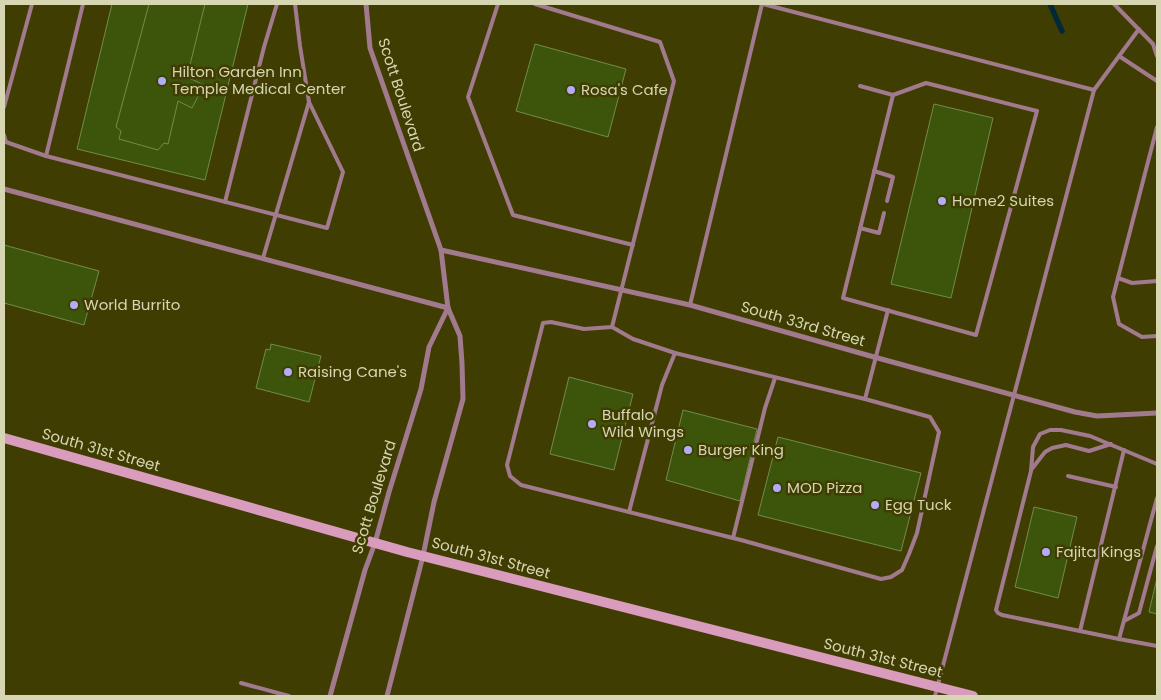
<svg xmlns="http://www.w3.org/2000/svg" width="1161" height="700" viewBox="0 0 1161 700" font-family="Poppins,sans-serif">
	<rect width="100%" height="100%" fill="#403d02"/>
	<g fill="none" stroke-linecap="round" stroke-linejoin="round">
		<!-- stream -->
		<path stroke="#012937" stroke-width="5.5" d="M1050,4l12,27"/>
	</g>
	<!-- building -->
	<g fill="#3d550b" stroke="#728b4c">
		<path d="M112,4h136l-43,176 -128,-31z"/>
		<path d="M149,4h56l-18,73 17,8 -12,23 -14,-7 -10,43 -4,-1 -6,7 -39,-11 2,-8 -5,-4z"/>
		<path d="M535,44l91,25 -18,68 -92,-26z"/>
		<path d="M934,104l59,14 -42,180 -60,-14z"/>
		<path d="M4,245l95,26 -15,54 -80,-22z"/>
		<path d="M271,344l50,12 -12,46 -53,-14 10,-39 4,1z"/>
		<path d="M569,377l64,17 -19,76 -64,-16z"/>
		<path d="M683,410l74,19 -17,72 -74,-21z"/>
		<path d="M778,437l143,36 -20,78 -143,-36z"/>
		<path d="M1034,507l43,10 -19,81 -43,-11z"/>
		<path d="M1157,578v36l-8,-2z"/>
	</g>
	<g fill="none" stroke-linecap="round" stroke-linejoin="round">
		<!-- lane -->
		<g stroke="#a17a8e" stroke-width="4">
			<path d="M498,4l-30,93 45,118 120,30"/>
			<path d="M535,4l125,38 14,39 -62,246 -28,2 -33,-7 -8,1 -36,142 3,11 11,9 220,55 140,39 10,-2 11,-7 7,-16 8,-21 22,-101 -9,-15 -65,-18 23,-89"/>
			<path d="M763,4l331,86"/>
			<path d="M1114,4l39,40 4,12"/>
			<path d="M1119,56l38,25"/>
			<path d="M926,83l111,28 -61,224 -133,-37 50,-203z"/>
			<path d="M860,86l33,9"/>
			<path d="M4,107l28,-103"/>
			<path d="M1157,127l-44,170 6,27 23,13 15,-1"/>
			<path d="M4,135l2,7 40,14 281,72 16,-56 -34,-70 -9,-56 -5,-42"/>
			<path d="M46,156l37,-152"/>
			<path d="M874,171l19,6 -6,24"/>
			<path d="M225,202l39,-155 13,-43"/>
			<path d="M860,228l19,5 5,-20"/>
			<path d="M263,258l46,-156"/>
			<path d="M1118,278l14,5 25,-2"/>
			<path d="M690,305l72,-301"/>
			<path d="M612,327l21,12 42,14 190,46"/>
			<path d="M1031,470l14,-18 7,-4 14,-3 23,6 22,-7"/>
			<path d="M1068,476l48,11"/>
			<path d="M1157,498l-38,141 38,7"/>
			<path d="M629,512l33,-127 13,-32"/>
			<path d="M733,538l32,-130 10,-30"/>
			<path d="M1124,621l15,-8 18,-67"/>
			<path d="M1080,631l44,-181"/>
			<path d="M1119,639l-117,-24 -4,-2 -2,-3 35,-139 2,-24 7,-13 10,-4h11l29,6 67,28"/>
			<path d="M241,683l48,13"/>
			<path d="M935,696l159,-606 45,-61"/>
		</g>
		<!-- street -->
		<g stroke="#a17a8e" stroke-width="5">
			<path d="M366,4l4,44 71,202 7,58 12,28 2,27 1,36 -29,103 -11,54 -36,140"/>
			<path d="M4,189c148,41 296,79 444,119"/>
			<path d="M441,250l249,55 184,52 201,55 22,4 60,-3"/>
			<path d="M330,696l35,-126 10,-27 14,-51 32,-103 8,-42 19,-39"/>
		</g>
		<!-- secondary -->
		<path stroke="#da9cbc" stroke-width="10" d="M4,438l403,114 566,144"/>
	</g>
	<!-- markers -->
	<g fill="#b2adf9" stroke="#403d02" stroke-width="2">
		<circle cx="162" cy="81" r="5"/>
		<circle cx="571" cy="90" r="5"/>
		<circle cx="942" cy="201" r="5"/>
		<circle cx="74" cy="305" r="5"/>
		<circle cx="288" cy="372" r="5"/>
		<circle cx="592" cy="424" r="5"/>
		<circle cx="688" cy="450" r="5"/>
		<circle cx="777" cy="488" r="5"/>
		<circle cx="875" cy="505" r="5"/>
		<circle cx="1046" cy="552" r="5"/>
	</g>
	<g text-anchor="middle" stroke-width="5" stroke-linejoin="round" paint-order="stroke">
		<!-- poi labels -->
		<g font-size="15" fill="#d6d6b3" stroke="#403d02" text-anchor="start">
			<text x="172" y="77">Hilton Garden Inn<tspan x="172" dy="17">Temple Medical Center</tspan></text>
			<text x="581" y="95">Rosa's Cafe</text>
			<text x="952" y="206">Home2 Suites</text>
			<text x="84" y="310">World Burrito</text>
			<text x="298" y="377">Raising Cane's</text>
			<text x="602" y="420">Buffalo<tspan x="602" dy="17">Wild Wings</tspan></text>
			<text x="698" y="455">Burger King</text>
			<text x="787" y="493">MOD Pizza</text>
			<text x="885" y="510">Egg Tuck</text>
			<text x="1056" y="557">Fajita Kings</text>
		</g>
		<!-- street labels -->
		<g font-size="15" fill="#d6d6b3" stroke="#403d02">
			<text transform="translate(401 95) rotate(72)" y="5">Scott Boulevard</text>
			<text transform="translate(803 324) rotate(16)" y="5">South 33rd Street</text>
			<text transform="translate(101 450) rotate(16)" y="5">South 31st Street</text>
			<text transform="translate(374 497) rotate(-73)" y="5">Scott Boulevard</text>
			<text transform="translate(491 558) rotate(15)" y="5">South 31st Street</text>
			<text transform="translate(883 658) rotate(14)" y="5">South 31st Street</text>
		</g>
	</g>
	<!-- border -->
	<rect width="1161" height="700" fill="none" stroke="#d6d6b3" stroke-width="10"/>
</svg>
